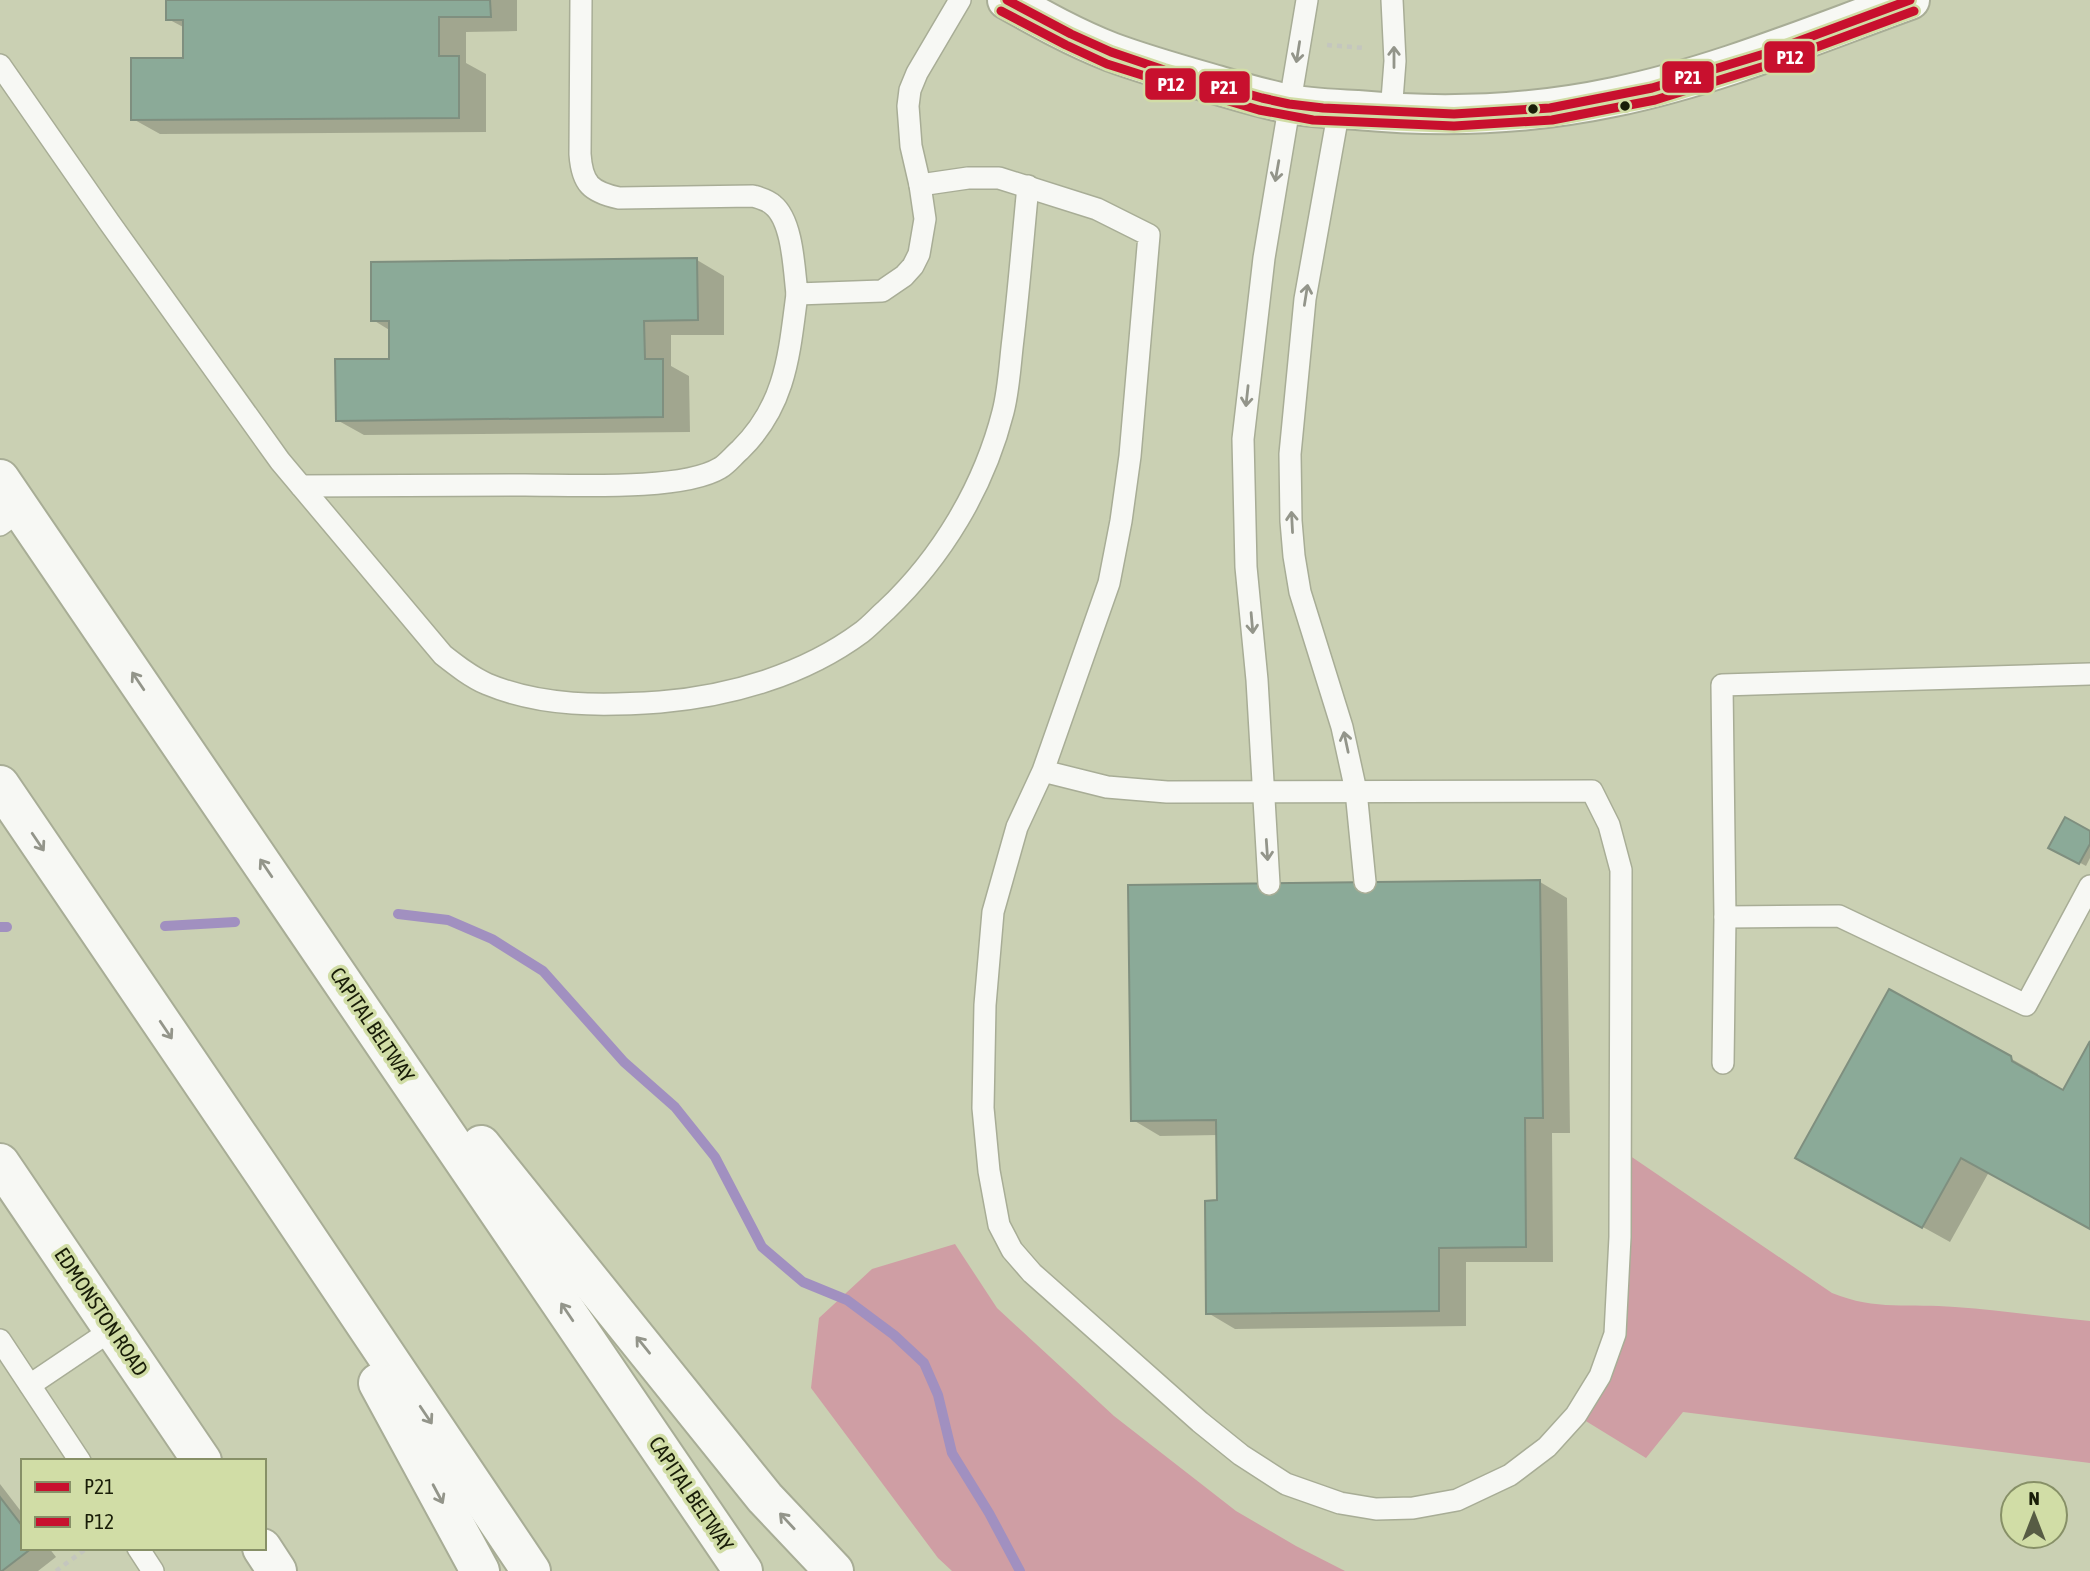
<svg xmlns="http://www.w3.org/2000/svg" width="2090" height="1571" viewBox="0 0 2090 1571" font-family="'Asap Condensed',sans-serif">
	<rect width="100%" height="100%" fill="#cad0b3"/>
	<!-- forest -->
	<g fill="#cf9ea4">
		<path d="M1620,1149l212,144c44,18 78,10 123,14 45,3 90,10 135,14v142l-407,-51 -37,46 -70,-43 39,-81z"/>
		<path d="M955,1244l42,64 117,108 122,95 60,35 49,25h-393l-14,-13 -127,-170 8,-70 53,-49z"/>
	</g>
	<!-- shadow -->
	<g fill="#0003">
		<path d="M168,0h349v31l-51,1v31l20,11v58l-326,2 -27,-15 52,-59v-32l-17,-9z"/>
		<path d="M697,260l27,16v59h-53v31l18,10 1,56 -326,3 -27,-15 54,-59v-30l-18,-11z"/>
		<path d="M2090,833v25l-4,8 -35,-19z"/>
		<path d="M1540,882l27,16 3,235h-18l1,129h-87v64l-231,3 -27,-16 11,-111 -1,-67 -58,1 -27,-16z"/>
		<path d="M2090,1045v183l-101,-56 -39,70 -125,-69 185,-115 28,16v4l26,14z"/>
		<path d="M0,1484l23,30v34h26l7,9 -18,14h-38z"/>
	</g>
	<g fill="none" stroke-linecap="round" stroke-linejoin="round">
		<!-- stream -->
		<g stroke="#a190c0" stroke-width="10">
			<path d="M398,914l50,6 44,19 51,32 81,91 51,45 40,50 47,90 41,35 44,18 47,35 30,28 14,32 14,58 37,60 31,58"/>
			<path d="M165,926l70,-4"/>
			<path d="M0,927h7"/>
		</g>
	</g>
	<!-- building -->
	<g fill="#8baa98" stroke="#7f8f7f" stroke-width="2">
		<path d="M166,0h324l1,17h-52v39h20v62l-328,2v-62h52v-38h-17z"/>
		<path d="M697,258l1,62 -54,1 1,38h18v58l-327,4 -1,-62h54v-38h-18v-59z"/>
		<path d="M2065,817l25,14v13l-11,20 -31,-16z"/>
		<path d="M1540,880l3,238h-18l1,129 -87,1v63l-233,3 -1,-113 12,-1 -1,-80 -85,1 -3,-236z"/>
		<path d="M1889,989l122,67 1,5 51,29 27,-49v188l-129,-71 -39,70 -127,-70z"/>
		<path d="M0,1497l23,30v21h9l-30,23h-2z"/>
	</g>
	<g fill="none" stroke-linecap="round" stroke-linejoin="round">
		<defs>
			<g id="service">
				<path d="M581,0l-1,154c2,30 11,38 39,44l134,-2c7,2 15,4 20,9 20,16 21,65 24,89l85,-3 22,-15 9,-10 6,-12 6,-35 -5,-34 -9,-39 -3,-40 2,-16 7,-17 43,-73"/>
				<path d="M0,65l109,157 171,239 163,194c14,11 28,22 44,29 55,23 115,22 173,18 71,-6 144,-27 202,-70 9,-7 16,-15 24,-22 56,-53 98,-123 117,-198 6,-23 7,-49 10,-73 6,-51 10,-102 15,-153"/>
				<path d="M1339,109l-34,190 -15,155 1,67 3,35 6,36 42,135 14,64 9,91"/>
				<path d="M1391,113l4,-52 -3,-61"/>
				<path d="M920,185l48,-7h31l98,31 52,26 -19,221 -9,65 -12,62 -66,188 -26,56 -24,85 -8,93 -2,103 6,63 10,54 13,25 20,23 168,149 41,33 45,29 54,19 36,6 37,-1 44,-8 53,-25 37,-28 29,-32 24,-39 15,-42 5,-97 1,-367 -12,-45 -17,-34 -425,1 -60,-5 -64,-16"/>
				<path d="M301,486c75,-1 150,-1 224,-1 47,0 157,6 195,-17 7,-4 14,-13 20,-18 46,-45 49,-95 57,-156"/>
				<path d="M0,525l21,-15"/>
				<path d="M2090,674l-368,11 3,232 114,-1 187,89 64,-119"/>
				<path d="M1269,884l-12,-204 -11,-113 -3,-128 21,-181 43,-258"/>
				<path d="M1723,1063l2,-146"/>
				<path d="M0,1340l80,121"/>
				<path d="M30,1385l83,-56"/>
				<path d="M138,1548l15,23"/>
			</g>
			<g id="minor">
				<path d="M0,1163l202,298"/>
				<path d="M262,1548l15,23"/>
			</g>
			<path id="tertiary" d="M1007,0c34,19 68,38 104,52 35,13 71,23 106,33 24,7 47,14 72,19 22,4 45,5 68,6 87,8 172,5 257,-13 102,-21 199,-62 296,-97"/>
			<g id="motorway">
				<path d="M0,479l743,1092"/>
				<path d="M0,785l265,390 266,396"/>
				<path d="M481,1145l284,353 69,73"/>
				<path d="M378,1383l102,188"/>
			</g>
		</defs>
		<!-- service casing -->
		<use href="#service" stroke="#a8ad96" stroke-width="24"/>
		<!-- minor casing -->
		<use href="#minor" stroke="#a8ad96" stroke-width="42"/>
		<!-- tertiary casing -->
		<use href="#tertiary" stroke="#a8ad96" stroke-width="42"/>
		<!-- motorway casing -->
		<use href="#motorway" stroke="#a8ad96" stroke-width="42"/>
		<!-- path -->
		<g stroke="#c4c6be" stroke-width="4.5" stroke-dasharray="5 5" stroke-linecap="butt">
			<path d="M1327,45l37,3"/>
			<path d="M56,1571l31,-23"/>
		</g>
		<!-- service -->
		<use href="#service" stroke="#f7f8f4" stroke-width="21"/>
		<!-- minor -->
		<use href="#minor" stroke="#f7f8f4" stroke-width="38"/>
		<!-- tertiary -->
		<use href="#tertiary" stroke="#f7f8f4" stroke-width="38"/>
		<!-- motorway -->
		<use href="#motorway" stroke="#f7f8f4" stroke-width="38"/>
		<defs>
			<path id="bus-1" d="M1007,0l64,34 40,18 53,18 98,28 27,6 34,4 131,6 96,-6 102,-20 112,-34 146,-54"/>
			<path id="bus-2" d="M1001,11l65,34 41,19 54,17 98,29 54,10 141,6 98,-6 103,-20 113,-35 146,-54"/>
		</defs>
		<!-- bus-1 casing -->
		<use href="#bus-1" stroke="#d1dda6" stroke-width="14"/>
		<!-- bus-2 casing -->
		<use href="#bus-2" stroke="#d1dda6" stroke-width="14"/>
		<!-- bus-1 -->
		<use href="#bus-1" stroke="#c8102e" stroke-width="9"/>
		<!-- bus-2 -->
		<use href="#bus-2" stroke="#c8102e" stroke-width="9"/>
	</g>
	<!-- one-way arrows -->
	<defs><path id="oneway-shaft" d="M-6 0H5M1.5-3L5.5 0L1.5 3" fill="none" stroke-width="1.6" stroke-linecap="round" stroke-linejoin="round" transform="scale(1.75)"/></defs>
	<g stroke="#93958a">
		<use href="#oneway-shaft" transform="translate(1298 52) rotate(99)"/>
		<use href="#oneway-shaft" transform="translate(1394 57) rotate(-90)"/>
		<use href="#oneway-shaft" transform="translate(1277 171) rotate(100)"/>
		<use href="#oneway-shaft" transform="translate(1306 295) rotate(-81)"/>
		<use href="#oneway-shaft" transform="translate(1247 396) rotate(96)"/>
		<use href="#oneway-shaft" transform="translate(1292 522) rotate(-93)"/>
		<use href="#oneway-shaft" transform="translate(1252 623) rotate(85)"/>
		<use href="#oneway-shaft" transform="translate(138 681) rotate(-124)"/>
		<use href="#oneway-shaft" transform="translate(1346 742) rotate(-102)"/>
		<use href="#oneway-shaft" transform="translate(38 842) rotate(56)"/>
		<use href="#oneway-shaft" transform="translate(1267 850) rotate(86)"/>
		<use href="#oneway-shaft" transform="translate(266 868) rotate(-124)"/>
		<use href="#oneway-shaft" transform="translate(166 1030) rotate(56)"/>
		<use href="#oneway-shaft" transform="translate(567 1312) rotate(-124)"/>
		<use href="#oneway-shaft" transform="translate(643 1345) rotate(-129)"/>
		<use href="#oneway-shaft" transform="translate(426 1415) rotate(56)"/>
		<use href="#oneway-shaft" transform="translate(438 1494) rotate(62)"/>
		<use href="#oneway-shaft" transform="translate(787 1521) rotate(-133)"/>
	</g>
	<!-- markers -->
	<g fill="#191d08" stroke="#d1dda6" stroke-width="2.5">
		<circle cx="1625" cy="106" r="6"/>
		<circle cx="1533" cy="109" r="6"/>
	</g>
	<g text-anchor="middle" stroke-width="7" stroke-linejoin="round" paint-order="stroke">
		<!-- street labels -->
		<g font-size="21" fill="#191d08" stroke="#d1dda6">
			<text transform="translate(372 1025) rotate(56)" y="7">CAPITAL BELTWAY</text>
			<text transform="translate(101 1312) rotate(56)" y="7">EDMONSTON ROAD</text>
			<text transform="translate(691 1494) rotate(56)" y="7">CAPITAL BELTWAY</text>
		</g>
	</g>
	<g stroke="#d1dda6" stroke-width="2.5">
		<rect x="1763" y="40" width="53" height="34" rx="7" fill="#c8102e"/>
		<rect x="1661" y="60" width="54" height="34" rx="7" fill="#c8102e"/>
		<rect x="1144" y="67" width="53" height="34" rx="7" fill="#c8102e"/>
		<rect x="1198" y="70" width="53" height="34" rx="7" fill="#c8102e"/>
	</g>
	<g font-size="19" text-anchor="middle" font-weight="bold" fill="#fff">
		<text x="1790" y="64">P12</text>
		<text x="1688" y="84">P21</text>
		<text x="1171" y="91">P12</text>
		<text x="1224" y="94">P21</text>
	</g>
	<!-- legend -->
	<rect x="21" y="1459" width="245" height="91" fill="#d1dda6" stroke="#879067" stroke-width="2"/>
	<rect x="35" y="1482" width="35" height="10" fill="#c8102e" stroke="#879067" stroke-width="2"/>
	<text x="84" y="1494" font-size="21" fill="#191d08">P21</text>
	<rect x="35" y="1517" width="35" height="10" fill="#c8102e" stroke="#879067" stroke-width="2"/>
	<text x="84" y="1529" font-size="21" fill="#191d08">P12</text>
	<!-- north arrow -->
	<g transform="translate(2034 1515)"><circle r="33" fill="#d1dda6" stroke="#879067" stroke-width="2"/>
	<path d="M0-5L12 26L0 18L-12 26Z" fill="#575c44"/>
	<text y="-10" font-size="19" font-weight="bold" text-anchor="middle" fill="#191d08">N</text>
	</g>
</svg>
